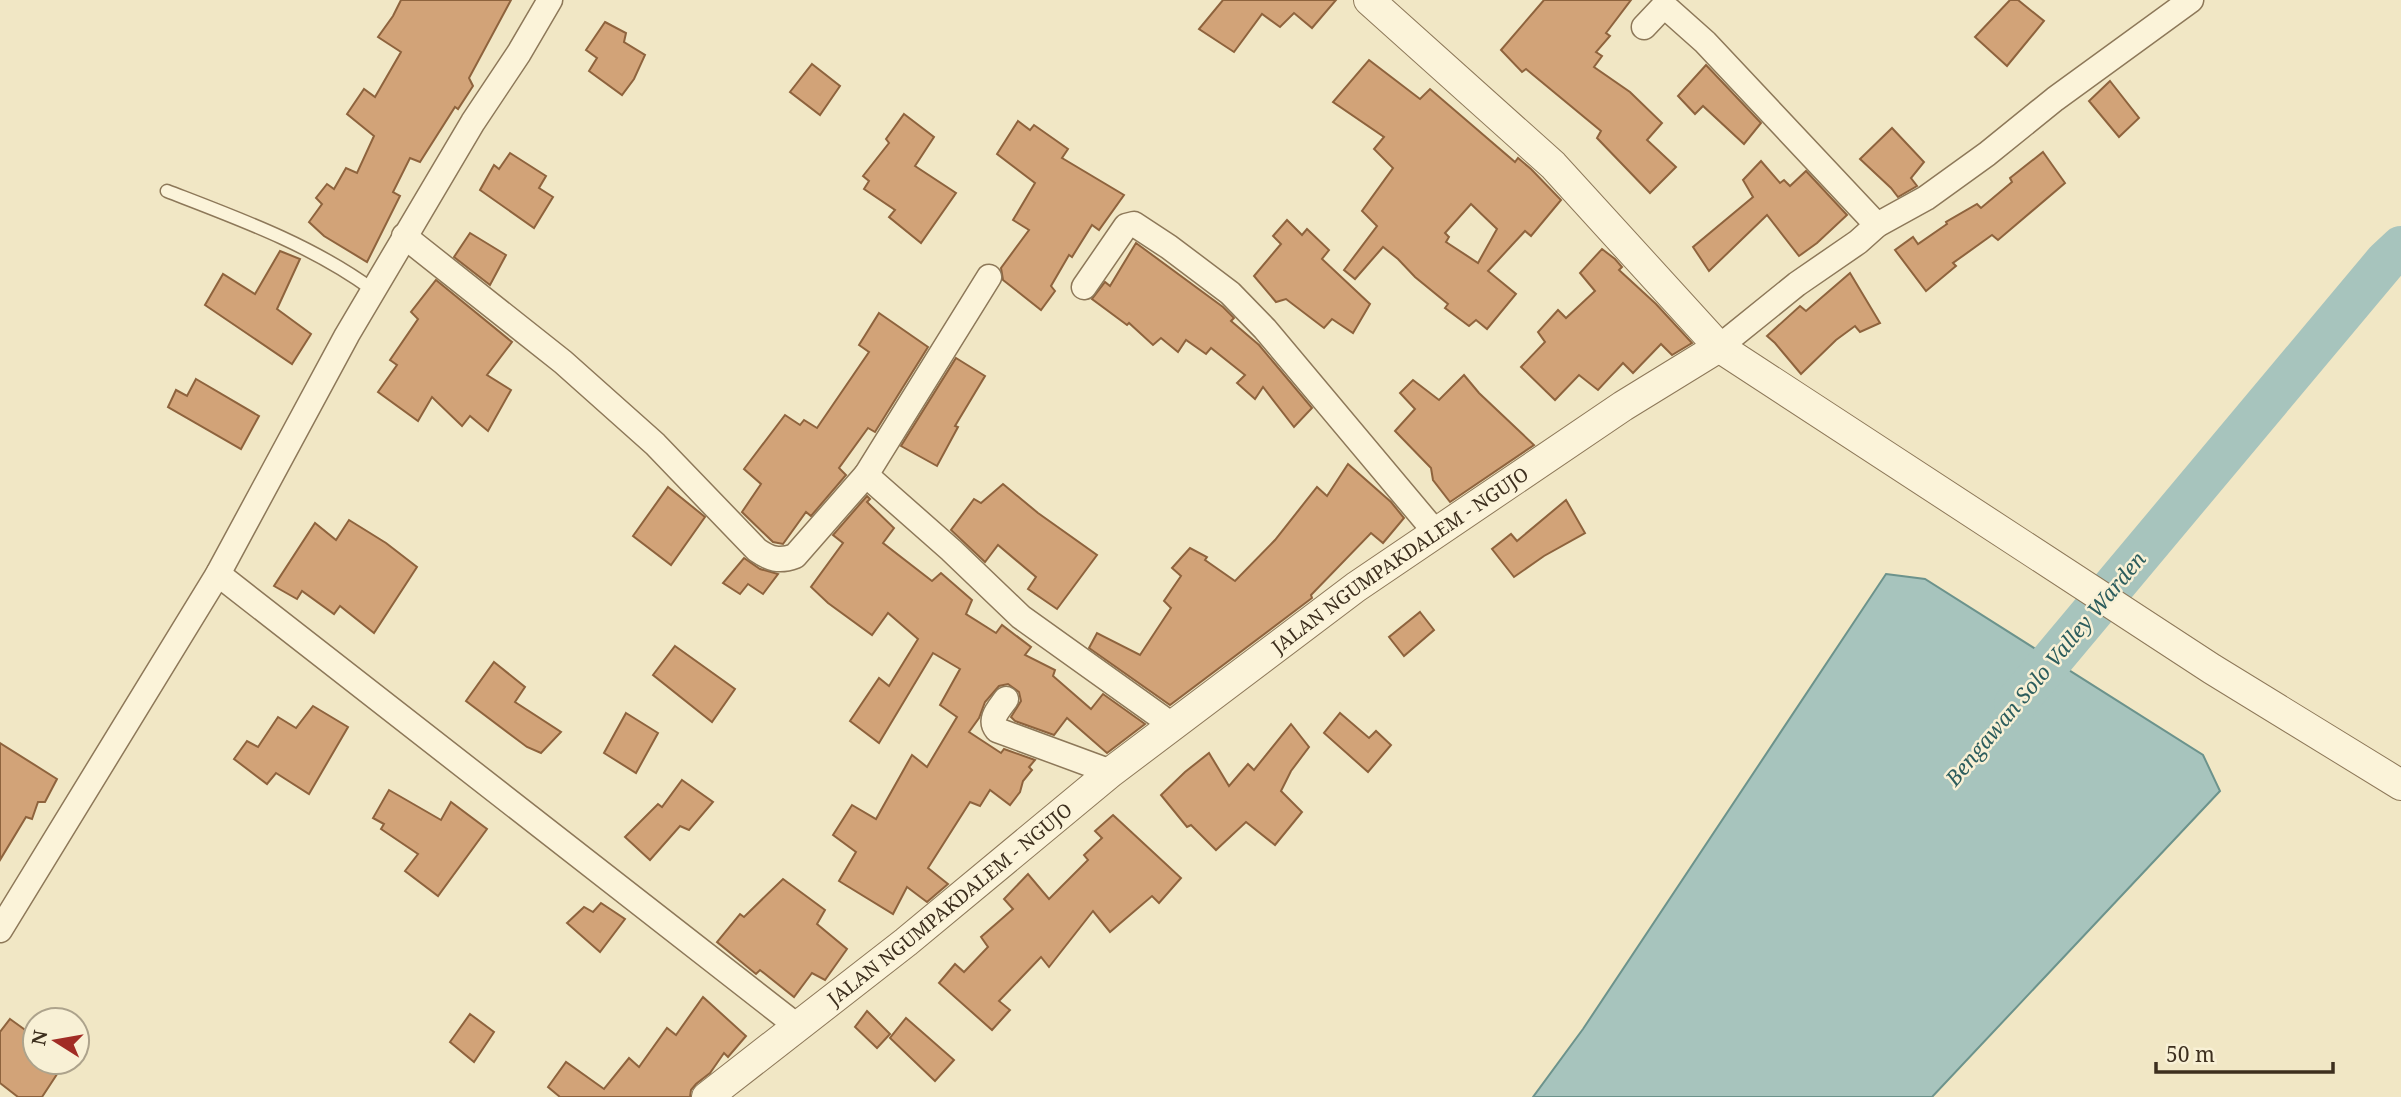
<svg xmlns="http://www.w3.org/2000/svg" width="2401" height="1097" viewBox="0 0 2401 1097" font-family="'Noto Serif',serif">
	<rect width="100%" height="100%" fill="#f1e7c5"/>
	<!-- water -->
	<path fill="#a7c4bd" stroke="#6c938c" stroke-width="2" d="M1886,574l39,5 278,176 17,36 -288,306h-399l50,-68z"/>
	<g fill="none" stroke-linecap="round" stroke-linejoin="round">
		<!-- river -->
		<path stroke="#a7c4bd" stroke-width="42" d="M2015,704l371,-443 15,-14"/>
	</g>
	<!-- building -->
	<g fill="#d2a378" stroke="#8e633d" stroke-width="2" fill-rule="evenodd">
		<path d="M401,0h110l-42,78 4,8 -15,23 -3,-2 -35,55 -10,-4 -17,34 7,4 -33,66 -43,-26 -15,-14 13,-18 -6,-6 11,-14 7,5 12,-21 11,5 17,-37 -27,-22 17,-25 11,8 26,-45 -23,-15 15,-21z"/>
		<path d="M1223,0h113l-24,28 -18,-15 -14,14 -18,-13 -28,38 -35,-23z"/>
		<path d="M1544,0h87l-25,33 4,3 -14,16 6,4 -8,11 36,25 32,31 -15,17 29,27 -26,26 -53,-55 4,-7 -75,-62 -4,3 -21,-22z"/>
		<path d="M2010,0h8l26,21 -37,45 -32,-29z"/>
		<path d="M605,22l21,11 -2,9 21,13 -11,24 -12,16 -33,-24 8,-13 -11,-8z"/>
		<path d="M1369,60l51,39 10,-10 85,73 3,-4 13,11 30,31 -30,36 -6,-5 -37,40 28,23 -29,35 -11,-9 -7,6 -24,-18 3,-4 -33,-27 -17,-18 -15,-12 -28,32 -11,-9 33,-44 -15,-15 31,-43 -19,-19 10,-12 -51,-35zM1471,204l26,25 -19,34 -32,-21 3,-5 -4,-4z"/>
		<path d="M812,64l28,22 -20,29 -30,-23z"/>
		<path d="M1706,65l55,58 -17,21 -41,-38 -8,8 -17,-18z"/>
		<path d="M2110,81l29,37 -20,19 -30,-36z"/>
		<path d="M904,114l30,23 -19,29 41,27 -35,50 -32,-26 6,-7 -31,-21 5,-8 -6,-5 26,-33 -3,-4z"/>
		<path d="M1018,121l12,9 4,-5 34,24 -6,9 62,37 -25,35 -7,-5 -20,32 -3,-2 -18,31 4,5 -14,19 -38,-30 -2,-12 28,-38 -16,-10 22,-37 -38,-29z"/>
		<path d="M1892,128l32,34 -13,16 6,8 -19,11 -7,-9 -31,-29z"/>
		<path d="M2043,152l22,31 -67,57 -6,-5 -39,28 3,3 -30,25 -31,-41 18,-13 5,7 29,-20 -1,-2 31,-18 4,4 31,-26 -2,-4z"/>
		<path d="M510,153l36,23 -7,12 14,9 -19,31 -54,-38 14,-25 5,4z"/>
		<path d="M1761,161l19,22 4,-3 6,6 16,-15 41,44 -30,28 -18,13 -32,-41 -58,56 -16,-24 60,-50 -10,-17z"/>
		<path d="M1287,220l15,15 5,-6 22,21 -7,9 48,45 -17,29 -21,-14 -8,9 -38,-29 -10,3 -22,-26 27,-32 -8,-8z"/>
		<path d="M470,233l36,22 -16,30 -36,-28z"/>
		<path d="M1136,243l87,64 11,11 -3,3 28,24 53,63 -18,19 -31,-40 -8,12 -18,-16 8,-8 -34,-27 -5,6 -20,-14 -8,12 -17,-14 -8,7 -24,-22 -2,2 -35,-26 13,-17 5,4z"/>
		<path d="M1602,249l13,10 7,8 -3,3 37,34 36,39 -20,12 -11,-11 -28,29 -10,-10 -25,27 -19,-15 -24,25 -34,-33 24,-25 -7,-10 20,-22 8,8 29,-27 -15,-18z"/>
		<path d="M280,251l20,8 -23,50 34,25 -19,30 -87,-59 18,-31 32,20z"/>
		<path d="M1850,273l30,50 -20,9 -5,-6 -19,14 -35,34 -26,-31 -8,-7 33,-30 6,5z"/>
		<path d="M436,280l76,62 -25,33 24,15 -23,41 -18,-15 -8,10 -30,-29 -14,24 -40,-29 19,-27 -7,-5 28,-41 -7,-7z"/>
		<path d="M879,313l49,34 -53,85 -7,-4 -29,40 7,7 -35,41 -5,-4 -23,32 -10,-2 -31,-30 19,-28 -17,-15 41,-54 15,10 4,-5 13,8 52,-76 -10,-7z"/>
		<path d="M956,358l29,18 -30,50 3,1 -21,39 -36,-20z"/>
		<path d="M1464,375l15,18 55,52 -84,57 -17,-22 -2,-12 -36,-37 20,-22 -15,-16 13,-13 26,20z"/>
		<path d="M196,379l63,37 -18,33 -73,-42 8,-17 11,6z"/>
		<path d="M1348,464l43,38 13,16 -21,25 -12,-10 -60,62 1,3 -142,107 -81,-57 8,-15 43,22 31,-47 -7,-7 17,-25 -9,-8 18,-20 17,9 -2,3 30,21 40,-41 42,-53 10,9z"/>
		<path d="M1003,484l35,29 59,42 -40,54 -29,-20 8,-12 -38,-32 -13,17 -34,-32 23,-31 7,4z"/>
		<path d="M668,487l37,30 -34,48 -38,-29z"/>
		<path d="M867,496l3,3 -3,3 27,26 -11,15 49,38 9,-8 31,27 -6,14 30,19 6,-8 29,22 -6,8 30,15 -2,6 38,33 12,-15 42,30 -38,29 -40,-35 -13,17 -39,-14 -4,-4 10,-16 -2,-9 -11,-8 -9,2 -14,16 -6,16 -10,14 32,21 3,-4 31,11 -6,7 3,3 -9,11 -3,11 -10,13 -20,-15 -10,16 -10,-4 -42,66 20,16 -21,18 -20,-15 -14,27 -54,-33 17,-29 -23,-17 19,-30 24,14 36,-64 15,12 30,-50 -17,-12 20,-36 -27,-16 -54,90 -29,-22 29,-43 10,8 29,-47 -30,-26 -16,22 -44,-32 -17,-16 32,-44 -10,-8z"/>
		<path d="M1566,500l19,33 -41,23 -30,21 -22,-28 19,-15 6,7z"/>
		<path d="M349,520l37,23 31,24 -43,66 -34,-27 -6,8 -32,-23 -5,8 -23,-13 41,-63 21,17z"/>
		<path d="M744,558l16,11 18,5 -15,20 -15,-10 -8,10 -17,-11z"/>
		<path d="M1420,612l14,18 -30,26 -15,-19z"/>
		<path d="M675,646l60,43 -23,33 -59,-47z"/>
		<path d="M494,662l31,25 -10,15 46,30 -20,21 -14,-6 -61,-46z"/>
		<path d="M313,706l35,21 -39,67 -33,-21 -9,11 -33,-25 13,-18 11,6 20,-30 18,11z"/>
		<path d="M626,713l32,20 -22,40 -32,-20z"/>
		<path d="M1340,713l29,25 7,-7 15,14 -23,27 -44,-39z"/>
		<path d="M1291,724l18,23 -18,24 -10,20 21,21 -27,33 -29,-23 -30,28 -25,-25 -4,2 -26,-32 24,-23 24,-19 20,33 19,-22 6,6z"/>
		<path d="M0,743l57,36 -12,23h-7l-6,17 -6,-2 -26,43z"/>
		<path d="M682,780l31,22 -24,28 -9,-4 -30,34 -25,-23 33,-33 4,3z"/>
		<path d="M389,790l52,30 10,-18 36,27 -49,67 -33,-25 13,-17 -37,-25 3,-5 -11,-6z"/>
		<path d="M1113,815l68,63 -22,25 -7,-7 -42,36 -17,-21 -44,56 -8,-10 -42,44 11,9 -18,20 -53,-47 16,-19 9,8 24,-25 -7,-10 32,-28 -9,-10 24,-25 21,25 39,-39 -4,-5 18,-17 -7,-7z"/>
		<path d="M783,879l42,31 -8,14 30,25 -22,31 -13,-7 -18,24 -34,-27 -4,4 -39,-32 23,-28 4,3z"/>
		<path d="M601,903l24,16 -25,33 -33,-29 17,-16 9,5z"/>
		<path d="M703,997l43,39 -18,21 -4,-4 -14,20 -14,11 -5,6 -1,7h-130l-12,-10 18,-25 38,27 25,-31 10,9 28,-39 9,7z"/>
		<path d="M867,1011l23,23 -13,14 -22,-21z"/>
		<path d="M470,1014l24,18 -20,30 -24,-20z"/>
		<path d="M906,1018l48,42 -19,21 -45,-43z"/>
		<path d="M10,1019l25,18v25h30l-23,35h-24l-18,-14v-51z"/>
	</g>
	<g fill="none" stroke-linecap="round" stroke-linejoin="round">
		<defs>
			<path id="service" d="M167,191c70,27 145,54 206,99"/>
			<g id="minor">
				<path d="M1644,27l17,-18 8,1 36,32 172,183"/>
				<path d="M404,236l159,126 92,82 102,106c13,9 22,12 38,6l71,-81 85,75 70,67 151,108"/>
				<path d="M1084,287l42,-61 8,-2 35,23 61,46 35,36 172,205"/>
				<path d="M1719,347l78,-63 61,-42 19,-17 49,-27 61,-44 68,-55 136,-99"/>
				<path d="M866,475l123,-198"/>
				<path d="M218,574l579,452"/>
				<path d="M1006,699c-7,10 -18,20 -9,31l114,42"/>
				<path d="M0,930l218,-356 129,-239 126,-213 46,-69 31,-53"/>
			</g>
			<g id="tertiary">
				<path d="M1369,0l184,165 166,182 493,322 189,116"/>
				<path id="s1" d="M707,1097l199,-155 205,-170 245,-185 267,-181 96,-59"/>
			</g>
		</defs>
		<!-- service casing -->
		<use href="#service" stroke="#8d7859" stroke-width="15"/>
		<!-- minor casing -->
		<use href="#minor" stroke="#8d7859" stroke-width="27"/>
		<!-- tertiary casing -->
		<use href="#tertiary" stroke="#8d7859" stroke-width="32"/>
		<!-- service -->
		<use href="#service" stroke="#fbf3d9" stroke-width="12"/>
		<!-- minor -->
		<use href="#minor" stroke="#fbf3d9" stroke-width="24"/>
		<!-- tertiary -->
		<use href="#tertiary" stroke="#fbf3d9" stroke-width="30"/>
	</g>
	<g text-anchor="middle" stroke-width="5" stroke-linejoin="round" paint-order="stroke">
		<!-- street labels -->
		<g font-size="19" fill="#3d2f1e" stroke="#f8f0d5">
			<text dy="7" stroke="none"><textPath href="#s1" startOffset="877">JALAN NGUMPAKDALEM - NGUJO</textPath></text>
			<text dy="7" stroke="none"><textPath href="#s1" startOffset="310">JALAN NGUMPAKDALEM - NGUJO</textPath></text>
		</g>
		<!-- water labels -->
		<g font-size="21" font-style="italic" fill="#2c5d5d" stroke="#f8f0d5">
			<text transform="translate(2046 669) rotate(-50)" y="7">Bengawan Solo Valley Warden</text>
		</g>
	</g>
	<!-- north arrow -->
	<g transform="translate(56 1041) rotate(281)"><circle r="33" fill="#f8f0d5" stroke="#ada38c" stroke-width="2"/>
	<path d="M0-5L12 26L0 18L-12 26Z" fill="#a12c25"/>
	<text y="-10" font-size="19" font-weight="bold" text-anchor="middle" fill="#3d2f1e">N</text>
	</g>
	<!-- scale -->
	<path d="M2156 1062v10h177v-10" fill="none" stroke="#3d2f1e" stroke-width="3.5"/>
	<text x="2166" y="1062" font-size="21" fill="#3d2f1e" stroke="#f8f0d5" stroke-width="5" paint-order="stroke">50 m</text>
</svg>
